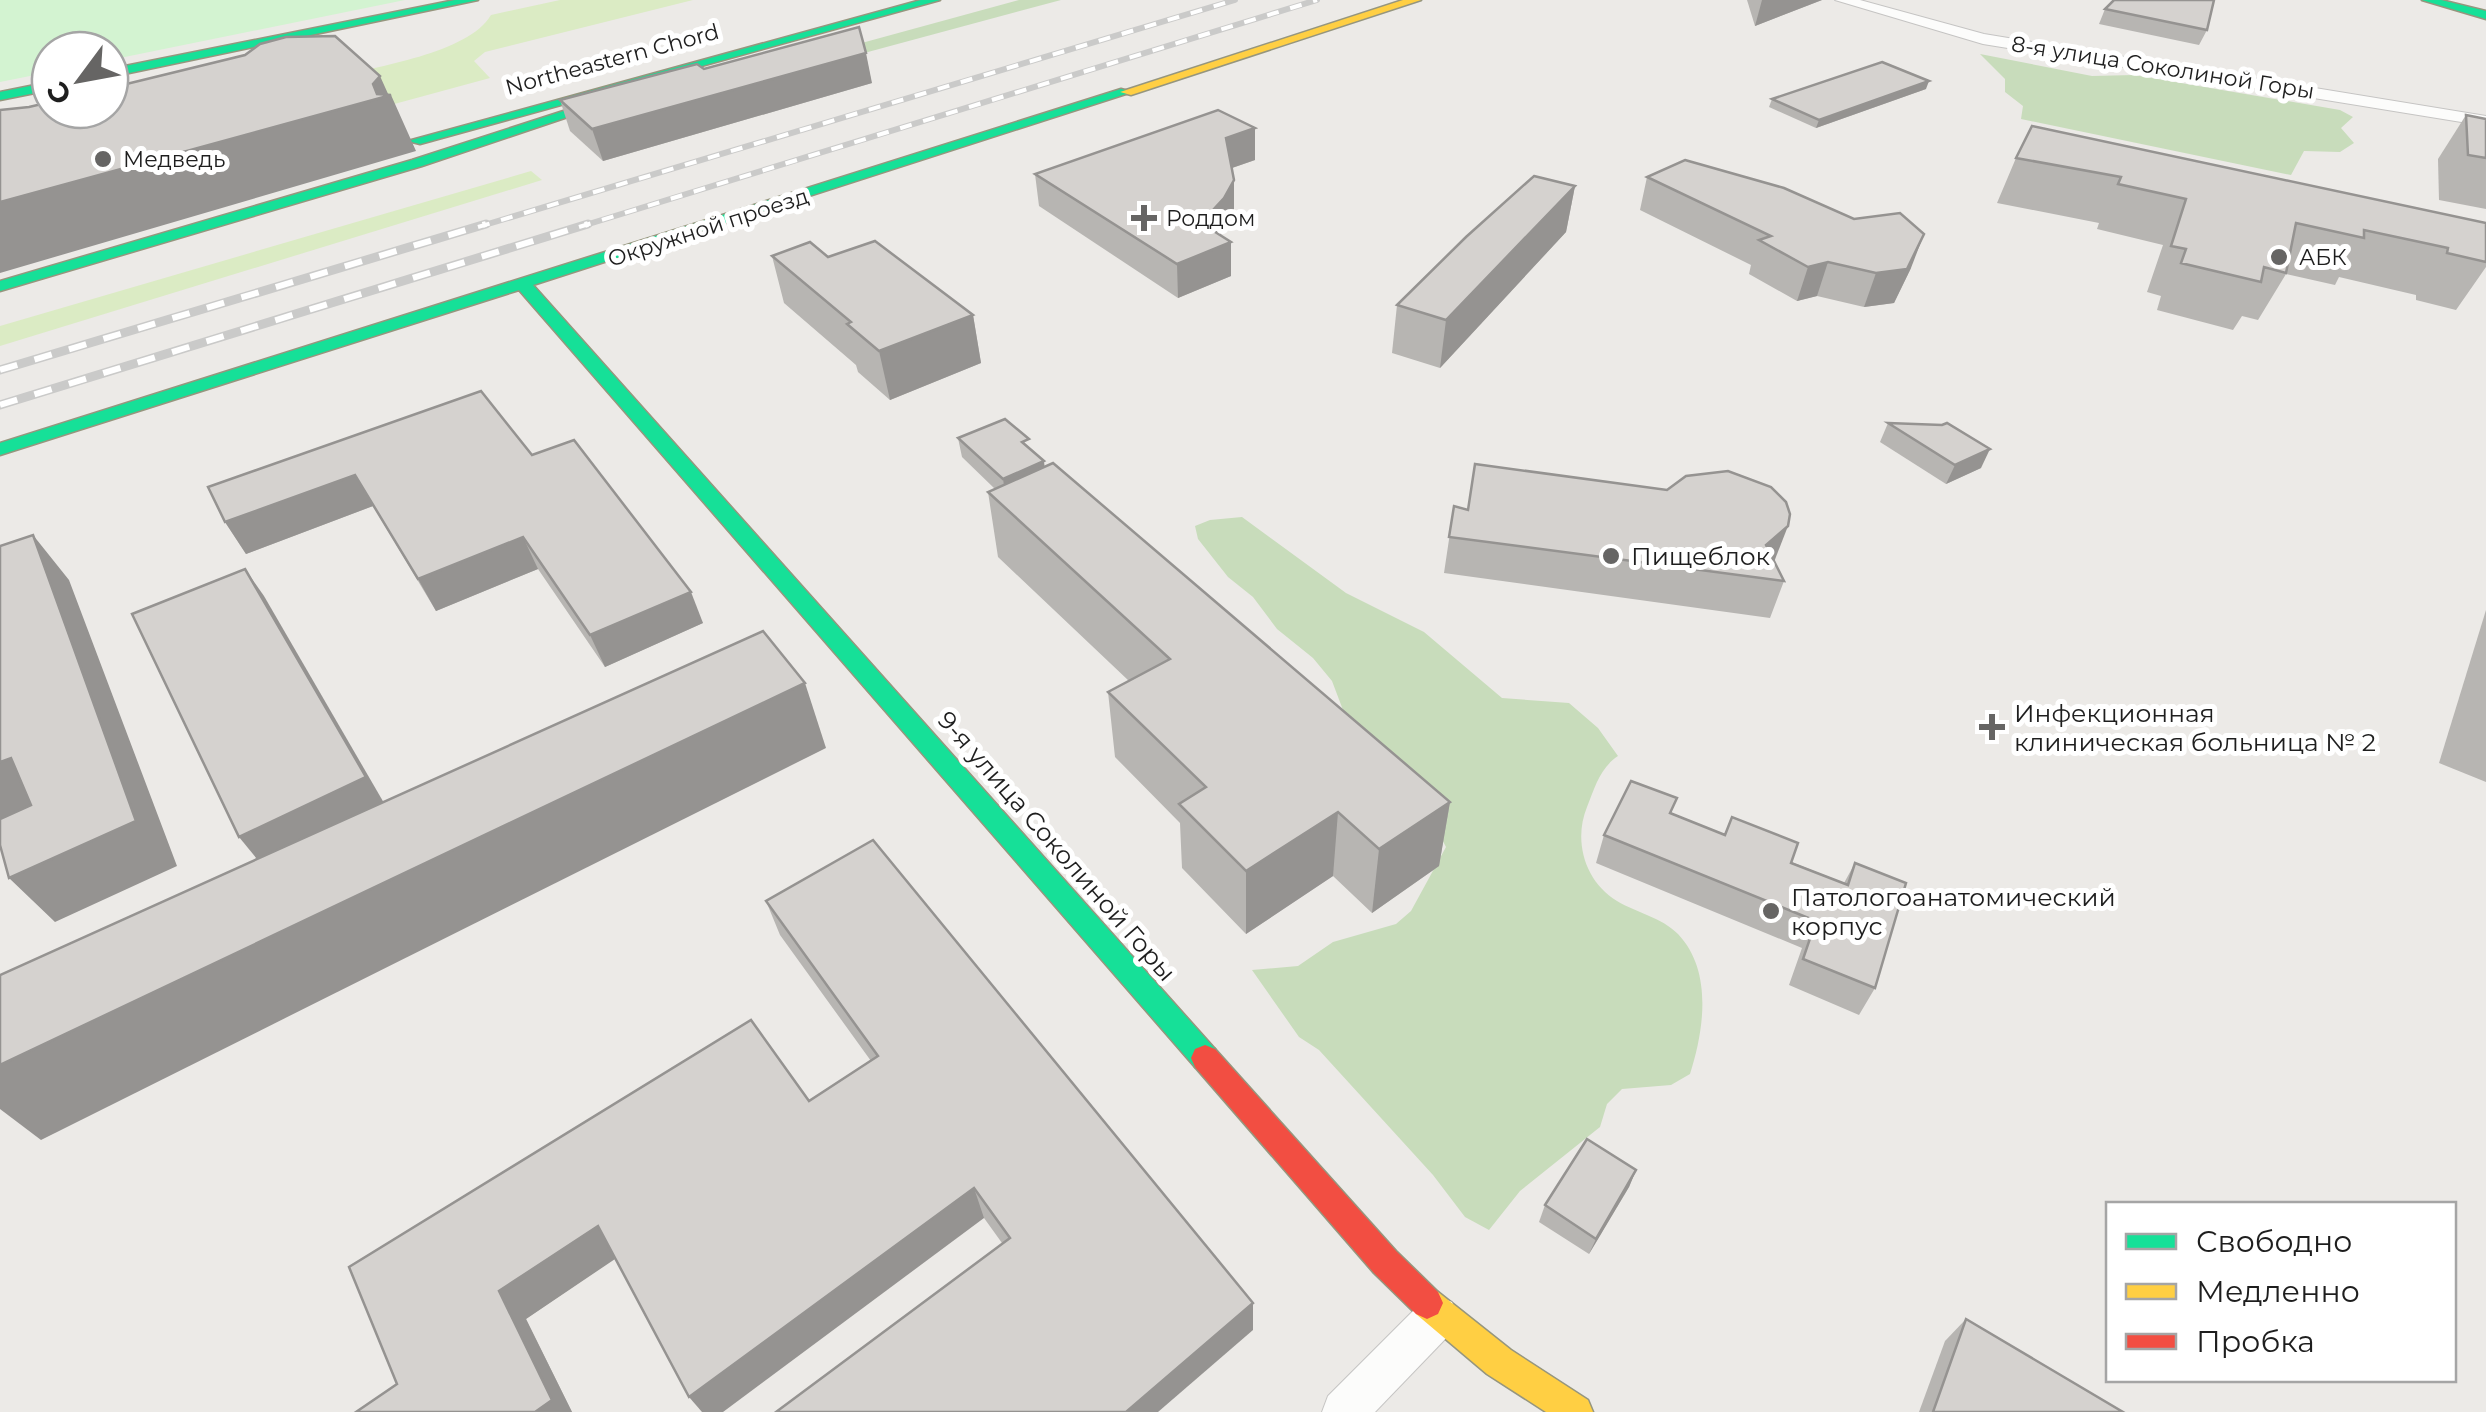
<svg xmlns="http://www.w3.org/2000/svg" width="2486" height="1412" viewBox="0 0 2486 1412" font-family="Montserrat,sans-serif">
	<rect width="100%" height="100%" fill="#eceae7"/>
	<!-- grass -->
	<g fill="#dbebc4">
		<path d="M560,0h133l-208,52 -11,9 16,17 -103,28 -53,-28c41,-12 134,-24 157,-63z"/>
		<path d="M531,171l11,9 -542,166v-20z"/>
	</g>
	<!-- forest -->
	<g fill="#c8dcbb">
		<path d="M1019,0h42l-219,59 16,-15z"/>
		<path d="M1980,54l112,22 42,-1 206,35 13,7 -12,11 13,15 -14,9 -36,-1 -13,24 -270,-56 2,-13 -18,-14v-13z"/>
		<path d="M1242,517l104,76 78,39 78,66 67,5 29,25 20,28c-18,12 -23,31 -31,51 -14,34 -2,75 30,94 20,12 44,16 61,33 35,37 26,96 12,140l-19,11 -49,4 -15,15 -7,23 -80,64 -31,39 -24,-13 -32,-42 -114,-125 -20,-13 -47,-67 46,-4 35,-24 63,-18 15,-13 35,-64 -17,-32 -75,-76 -22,-58 -19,-23 -36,-29 -24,-32 -25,-20 -30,-38 -3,-13 15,-6z"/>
	</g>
	<!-- park -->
	<path fill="#d3f3d1" d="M0,0h405l-295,60v-10h-60v22l-50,10z"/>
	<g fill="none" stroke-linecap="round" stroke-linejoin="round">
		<defs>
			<g id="street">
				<path d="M1835,0h25l124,34 502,82v10l-503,-82z"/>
				<path d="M1437,1296l15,6 6,15 -6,15 -77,80h-53l6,-16 94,-94z"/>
			</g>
			<g id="fast">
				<path d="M455,0h23l-368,77v-8z"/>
				<path d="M921,0h19l-520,144 -12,-3z"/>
				<path d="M2422,0h19l45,11v8z"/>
				<path d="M50,82v8l-50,10v-8z"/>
				<path d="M1121,89l11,3 -599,193 682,764 4,9 -4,9 -10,4 -10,-4 -676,-777 -519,165v-12z"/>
				<path d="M616,94l11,3 -205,69 -422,125v-10l412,-121z"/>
			</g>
			<g id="slow">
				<path d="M1403,0h18l-290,95 -11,-3z"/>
				<path d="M1427,1287l11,5 73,58 77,50 5,12h-47l-59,-38 -71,-60 -5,-11 5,-11z"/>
			</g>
			<path id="jam" d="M1205,1045l10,4 181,202 42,41 5,11 -5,11 -11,5 -11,-5 -42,-41 -179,-206 -4,-9 4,-9z"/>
		</defs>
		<!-- street casing -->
		<use href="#street" stroke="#c5c4c3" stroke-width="2"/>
		<!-- fast casing -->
		<use href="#fast" stroke="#96967e" stroke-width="3"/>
		<!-- slow casing -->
		<use href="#slow" stroke="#96967e" stroke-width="3"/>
		<!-- jam casing -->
		<use href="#jam" stroke="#96967e" stroke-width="3"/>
		<!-- street -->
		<use href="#street" fill="#fcfcfb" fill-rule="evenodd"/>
		<!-- fast -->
		<use href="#fast" fill="#16e098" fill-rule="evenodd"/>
		<!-- slow -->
		<use href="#slow" fill="#ffcf43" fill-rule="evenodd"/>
		<!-- jam -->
		<use href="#jam" fill="#f24e42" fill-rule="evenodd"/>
		<defs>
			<g id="rail-far1">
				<path d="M478,227l757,-227"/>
				<path d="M579,227l738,-227"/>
			</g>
			<g id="rail">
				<path d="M0,370l486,-146"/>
				<path d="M0,405l588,-181"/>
			</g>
		</defs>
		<!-- rail-far1 casing -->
		<use href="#rail-far1" stroke="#cacac9" stroke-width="6"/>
		<!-- rail casing -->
		<use href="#rail" stroke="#cacac9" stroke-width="9"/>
		<!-- rail-far1 -->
		<use href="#rail-far1" stroke="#fff" stroke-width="4" stroke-dasharray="12" stroke-linecap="butt"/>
		<!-- rail -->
		<use href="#rail" stroke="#fff" stroke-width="6" stroke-dasharray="18" stroke-linecap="butt"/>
	</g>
	<!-- wall -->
	<g fill="#b7b5b2">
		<path d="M1747,0h75l-67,26z"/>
		<path d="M2105,9l102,21 -8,15 -100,-21z"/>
		<path d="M704,69l168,14 -269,78 -33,-30 -10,-31z"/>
		<path d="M1926,89l-110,39 -47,-21 3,-8z"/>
		<path d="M2466,115l20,4v90l-47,-9 -1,-41z"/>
		<path d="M2016,158l470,65v44l-30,43 -40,-10v-5l-77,-18 -4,8 -49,-11 -28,46 -16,-4 -9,14 -76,-20 4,-14 -14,-4 16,-47 -66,-16 2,-6 -102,-20z"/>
		<path d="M1255,160l-23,8 2,12v32l-14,24 11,40 -53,22 -139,-92 -4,-32z"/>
		<path d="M1647,177l264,91 -17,35 -30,4 -47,-11 -20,5 -48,-27 2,-9 -111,-55z"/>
		<path d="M1575,186l-9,46 -126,136 -48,-15 5,-48z"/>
		<path d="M772,256l56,1 145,58 8,48 -91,37 -32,-28 -2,-7 -72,-62z"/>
		<path d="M1888,423l93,45 -35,16 -66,-42z"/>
		<path d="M958,438l72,11 15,18 405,335 -11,64 -67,47 -39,-37 -87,58 -64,-66 -2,-45 -65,-66 -7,-65 21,-11 -131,-124 -10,-65 7,-3 -33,-32z"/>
		<path d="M532,455l171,168 -98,44 -67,-98 -102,42 -63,-105 -127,48 -21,-32z"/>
		<path d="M1667,490l107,73 10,18 -14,37 -326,-45 10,-67 14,4z"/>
		<path d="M2486,610v172l-47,-19z"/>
		<path d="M1672,814l172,69 11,-20 20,125 -16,27 -70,-30 13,-37 -206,-85 8,-28z"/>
		<path d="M766,901l487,429 -251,-87 -18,-25 -369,40 -89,61 46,93h-216l453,-311 62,-40 -91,-126z"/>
		<path d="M1636,1170l-7,17 -40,67 -50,-32 6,-17z"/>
		<path d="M1966,1319l157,93h-204l26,-71z"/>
	</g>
	<!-- shaded-wall -->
	<g fill="#959391">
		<path d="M1762,0h60l-67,26z"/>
		<path d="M866,53l6,30 -269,78 -11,-32z"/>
		<path d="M380,76l9,20 2,-1 25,56 -416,122v-71l373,-118z"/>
		<path d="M1929,81l-3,8 -110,39 3,-8z"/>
		<path d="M1255,128v32l-29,10v-32z"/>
		<path d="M1234,180v32l-10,19 -18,21 25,-10v34l-53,22 -1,-34 24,-41z"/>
		<path d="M1575,186l-9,46 -126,136 6,-48z"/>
		<path d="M1924,234l-13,34 -17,35 -30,4 12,-34z"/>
		<path d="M1828,262l-11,34 -20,5 11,-34z"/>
		<path d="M973,315l8,48 -91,37 -11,-49z"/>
		<path d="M1990,449l-9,19 -35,16 9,-19z"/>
		<path d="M1044,461l2,19 -40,18 -3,-19z"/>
		<path d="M355,475l18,31 -127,48 -21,-32z"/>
		<path d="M1788,526l-14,36 -8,-17z"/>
		<path d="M33,535l36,45 108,286 -122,56 -46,-44 127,-57z"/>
		<path d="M523,537l15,32 -102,42 -18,-32z"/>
		<path d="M245,569l19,27 120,207 -123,61 -22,-27z"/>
		<path d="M691,592l12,31 -98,44 -15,-32z"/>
		<path d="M805,683l21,65 -785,392 -41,-31v-44z"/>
		<path d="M11,758l43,45 -54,23v-64z"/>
		<path d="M1450,802l-11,64 -67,47 7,-64z"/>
		<path d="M1338,812l-5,64 -87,58v-63z"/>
		<path d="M1636,1170l-7,17 -40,67 7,-15z"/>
		<path d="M974,1188l10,30 -261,194h-21l-13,-15z"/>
		<path d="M598,1226l23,29 -95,64 46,93h-37l-36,-121z"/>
		<path d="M1253,1303v27l-95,82h-32z"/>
	</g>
	<!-- building -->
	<g fill="#d5d2cf" stroke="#959391" stroke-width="2.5">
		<path d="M2114,0h100l-7,30 -102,-21z"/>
		<path d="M859,27l7,26 -274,76 -32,-29 137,-36 7,5z"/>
		<path d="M335,36l45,40 -7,8 4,10 14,1 -391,107v-92l29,-3 21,-5v8h60v-22l135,-33 15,-11 26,-7z"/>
		<path d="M1882,62l47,19 -110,39 -47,-21z"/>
		<path d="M1218,110l37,18 -29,10 8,42 -10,18 -23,25 30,19 -54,22 -142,-90z"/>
		<path d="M2466,115l20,4v39l-18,-3z"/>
		<path d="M2032,126l454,97v39l-39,-9 1,-5 -84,-18v8l-68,-15 -10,50 -22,-6 -3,15 -80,-19 5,-14 -15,-3 15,-47 -68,-15 3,-7 -105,-19z"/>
		<path d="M1685,160l99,28 70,31 46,-6 24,21 -17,35 -31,4 -48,-11 -20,5 -49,-27 12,-4 -124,-59z"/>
		<path d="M1534,176l41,10 -129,134 -49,-15 69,-68z"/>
		<path d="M875,241l98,74 -94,36 -32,-27 4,-2 -79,-66 38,-14 18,15z"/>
		<path d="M481,391l51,64 42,-15 117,152 -101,43 -67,-98 -105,42 -63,-104 -130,47 -17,-35z"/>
		<path d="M1005,419l24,20 -7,3 22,19 -41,18 -45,-41z"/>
		<path d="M1888,423l54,2 5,-2 43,26 -35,16z"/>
		<path d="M1053,463l397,339 -71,47 -41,-37 -92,59 -67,-67 27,-17 -98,-95 62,-33 -182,-167z"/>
		<path d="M1475,464l192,26 19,-14 42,-5 43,16 15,15 4,12 -2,12 -22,19 18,36 -335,-44 5,-31 14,4z"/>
		<path d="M33,535l103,286 -127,57 -9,-33v-26l31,-14 -20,-47 -11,4v-216z"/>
		<path d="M245,569l121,208 -127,60 -107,-223z"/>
		<path d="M763,631l42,52 -805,382v-90z"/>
		<path d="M1631,781l46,17 -7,15 55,22 7,-18 66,26 -7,20 57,22 7,-22 51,20 -31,105 -72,-29 13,-38 -212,-86z"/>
		<path d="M873,840l380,463 -127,109h-350l234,-174 -36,-50 -285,209 -91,-171 -99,65 53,109 -17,12h-179l41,-28 -48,-117 402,-247 58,81 69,-45 -112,-155z"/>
		<path d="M1587,1139l49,31 -40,69 -51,-34z"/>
		<path d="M1966,1319l157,93h-190z"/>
	</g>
	<!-- markers -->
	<g fill="#666564" stroke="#fff" stroke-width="4">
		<circle cx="103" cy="159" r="10"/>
		<path d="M1139 203h10v10h10v10h-10v10h-10v-10h-10v-10h10z"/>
		<circle cx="2279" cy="257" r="10"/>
		<circle cx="1611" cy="556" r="10"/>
		<path d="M1987 712h10v10h10v10h-10v10h-10v-10h-10v-10h10z"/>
		<circle cx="1771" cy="911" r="10"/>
	</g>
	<g text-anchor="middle" stroke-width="10" stroke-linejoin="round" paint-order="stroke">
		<!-- far-street labels -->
		<g font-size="22" fill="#1e1e1e" stroke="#fff">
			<text transform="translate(612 59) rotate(-15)" y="8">Northeastern Chord</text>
			<text transform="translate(2163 67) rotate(9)" y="8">8-я улица Соколиной Горы</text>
			<text transform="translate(708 227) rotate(-18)" y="8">Окружной проезд</text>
		</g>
		<!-- far-poi labels -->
		<g font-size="22" fill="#1e1e1e" stroke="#fff" text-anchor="start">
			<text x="123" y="167">Медведь</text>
			<text x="1166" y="226">Роддом</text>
			<text x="2299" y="265">АБК</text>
		</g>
		<!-- poi labels -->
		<g font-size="25" fill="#1e1e1e" stroke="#fff" text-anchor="start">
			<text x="1631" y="565">Пищеблок</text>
			<text x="2014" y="722">Инфекционная<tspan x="2014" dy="29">клиническая больница № 2</tspan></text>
			<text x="1791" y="906">Патологоанатомический<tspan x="1791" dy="29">корпус</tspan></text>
		</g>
		<!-- street labels -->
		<g font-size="25" fill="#1e1e1e" stroke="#fff">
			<text transform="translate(1057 846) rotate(49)" y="9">9-я улица Соколиной Горы</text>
		</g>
	</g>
	<!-- legend -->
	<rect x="2106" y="1202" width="350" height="180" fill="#ffffff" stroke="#a5a5a5" stroke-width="2.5"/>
	<rect x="2126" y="1234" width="50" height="15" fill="#16e098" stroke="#a5a5a5" stroke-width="2.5"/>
	<text x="2196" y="1252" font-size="30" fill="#1e1e1e">Свободно</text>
	<rect x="2126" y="1284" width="50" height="15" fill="#ffcf43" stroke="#a5a5a5" stroke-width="2.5"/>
	<text x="2196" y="1302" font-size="30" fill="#1e1e1e">Медленно</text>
	<rect x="2126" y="1334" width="50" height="15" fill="#f24e42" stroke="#a5a5a5" stroke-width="2.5"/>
	<text x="2196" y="1352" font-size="30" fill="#1e1e1e">Пробка</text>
	<!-- north arrow -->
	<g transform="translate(80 80) rotate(238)"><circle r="48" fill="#ffffff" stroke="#a5a5a5" stroke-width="2.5"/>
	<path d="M0-8L18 38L0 25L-18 38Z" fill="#666564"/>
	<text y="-15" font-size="28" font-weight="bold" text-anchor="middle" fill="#1e1e1e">С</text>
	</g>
</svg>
